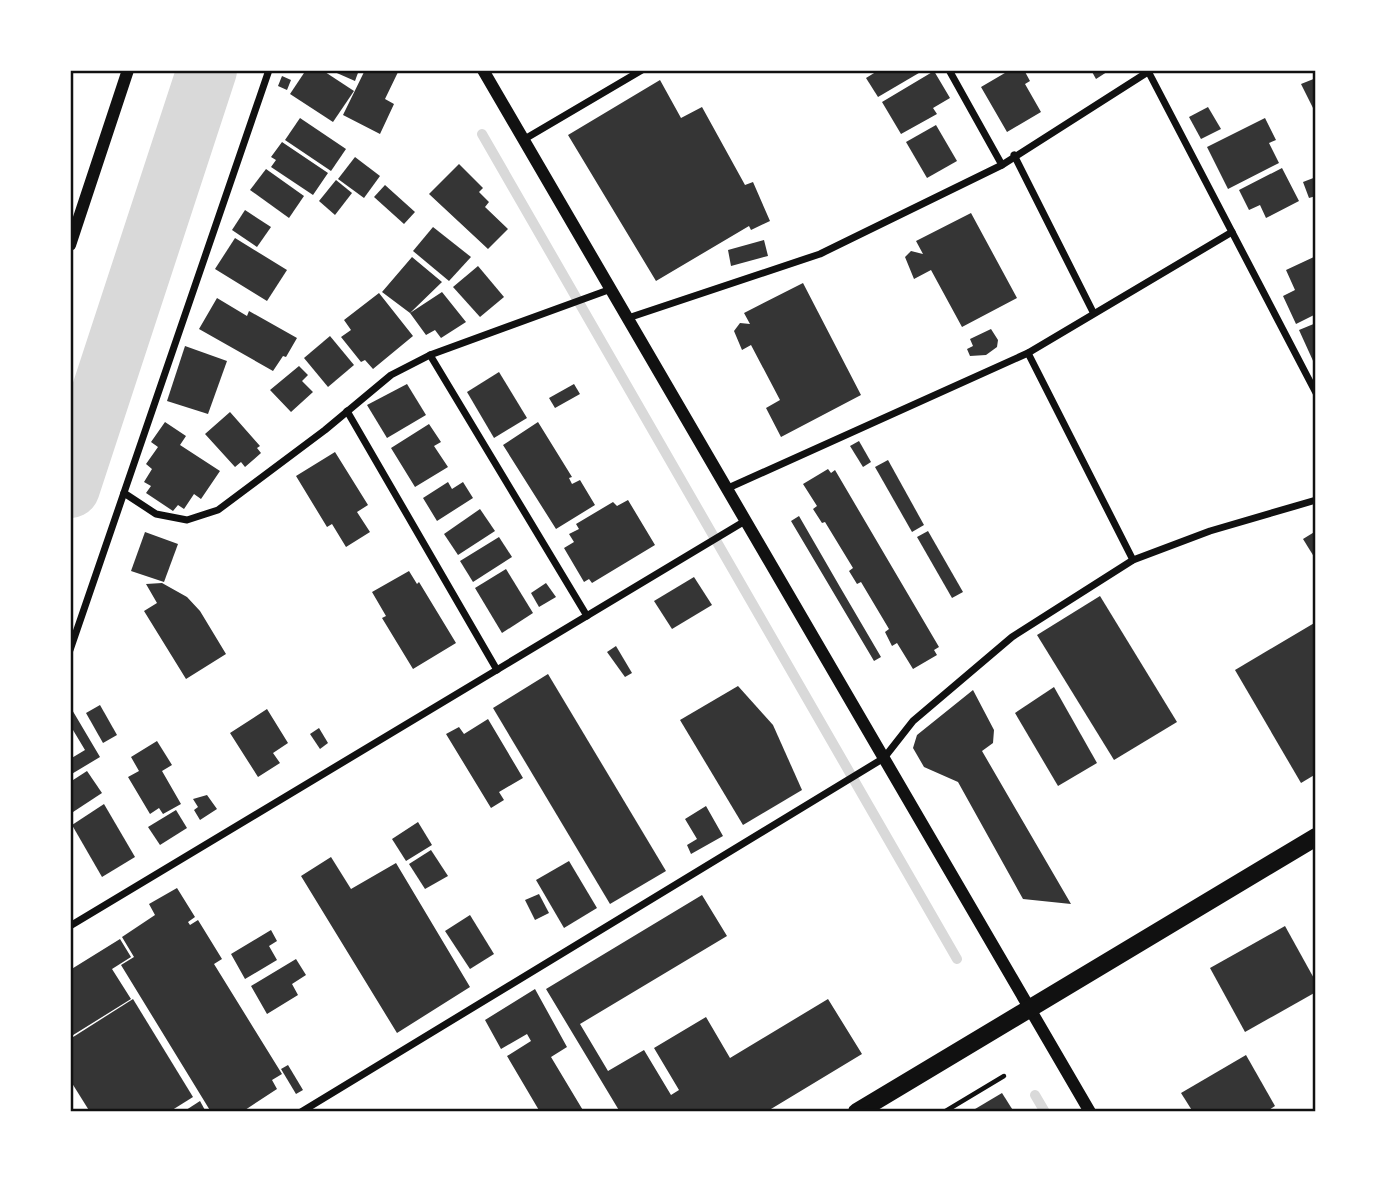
<svg xmlns="http://www.w3.org/2000/svg" width="1386" height="1182" viewBox="0 0 1386 1182" font-family="Arial,sans-serif">
	<rect width="100%" height="100%" fill="#fff"/>
	<g fill="none" stroke-linecap="round" stroke-linejoin="round">
		<!-- stream -->
		<g stroke="#d9d9d9" stroke-width="10">
			<path d="M482,134l475,825"/>
			<path d="M1035,1095l10,17"/>
		</g>
		<!-- river -->
		<path stroke="#d9d9d9" stroke-width="60" d="M70,488l137,-418"/>
	</g>
	<!-- building -->
	<g fill="#353535">
		<path d="M306,70h16l32,21 -21,31 -43,-28z"/>
		<path d="M330,70h29l-4,11z"/>
		<path d="M365,70h34l-14,29 9,5 -14,30 -37,-19z"/>
		<path d="M879,70h45l-46,27 -12,-19z"/>
		<path d="M1010,70h14l6,11 -5,3 16,28 -34,20 -26,-45z"/>
		<path d="M1091,70h19l-14,9z"/>
		<path d="M934,71l16,27 -17,10 4,6 -36,20 -19,-32z"/>
		<path d="M282,76l9,4 -4,10 -9,-4z"/>
		<path d="M1316,78v36l-15,-30z"/>
		<path d="M660,80l21,38 21,-11 43,78 8,-3 17,39 -19,9 -2,-4 -93,55 -88,-146z"/>
		<path d="M1208,107l13,22 -20,10 -12,-22z"/>
		<path d="M300,118l46,31 -15,22 -46,-31z"/>
		<path d="M1265,118l11,22 -7,3 10,20 -51,26 -21,-42z"/>
		<path d="M936,125l21,36 -30,17 -21,-36z"/>
		<path d="M282,142l46,31 -15,22 -42,-28 5,-7 -5,-3z"/>
		<path d="M355,157l25,19 -16,22 -26,-19z"/>
		<path d="M459,164l24,24 -4,4 10,10 -4,5 23,22 -20,20 -59,-55z"/>
		<path d="M1282,168l17,33 -33,17 -6,-13 -11,5 -10,-20z"/>
		<path d="M266,169l38,27 -15,22 -39,-28z"/>
		<path d="M1316,177v19l-7,2 -6,-16z"/>
		<path d="M336,180l16,13 -17,22 -16,-14z"/>
		<path d="M385,185l30,27 -11,12 -30,-27z"/>
		<path d="M245,210l26,17 -14,20 -25,-17z"/>
		<path d="M971,213l46,85 -55,29 -31,-57 -17,9 -9,-22 6,-6 12,3 -7,-13z"/>
		<path d="M433,227l38,30 -22,24 -36,-30z"/>
		<path d="M235,238l52,32 -20,31 -52,-32z"/>
		<path d="M764,240l4,16 -37,10 -3,-16z"/>
		<path d="M1316,256v58l-20,10 -13,-28 12,-6 -9,-20z"/>
		<path d="M412,257l30,25 -32,31 32,-21 24,30 -25,16 -6,-8 -9,5 -16,-22 -28,-21z"/>
		<path d="M478,266l26,31 -24,20 -27,-30z"/>
		<path d="M803,283l58,112 -80,42 -15,-29 14,-8 -29,-55 -9,5 -8,-19 6,-8 10,1 -6,-11z"/>
		<path d="M379,293l34,43 -40,33 -8,-9 -4,2 -20,-25 10,-7 -7,-10z"/>
		<path d="M217,298l30,18 2,-5 48,27 -11,19 -3,-1 -10,15 -74,-42z"/>
		<path d="M1316,323v39l-2,1 -15,-33z"/>
		<path d="M991,329l7,11 -1,7 -11,8 -16,1 -3,-7 6,-3 -3,-7z"/>
		<path d="M330,336l24,29 -26,22 -24,-29z"/>
		<path d="M185,346l42,15 -19,53 -41,-13z"/>
		<path d="M299,366l9,9 -6,6 11,11 -22,20 -21,-22z"/>
		<path d="M499,372l28,46 -33,20 -27,-46z"/>
		<path d="M407,384l19,31 -39,23 -20,-33z"/>
		<path d="M574,384l6,10 -25,14 -6,-10z"/>
		<path d="M230,412l30,34 -3,2 4,5 -16,14 -4,-5 -6,5 -30,-33z"/>
		<path d="M165,422l21,14 -6,9 40,26 -19,28 -7,-5 -10,15 -6,-4 -5,6 -27,-18 5,-7 -7,-4 8,-13 -6,-5 12,-17 -7,-5z"/>
		<path d="M538,422l34,55 -3,1 3,6 8,-4 15,25 -39,24 -53,-84z"/>
		<path d="M429,424l12,18 -7,4 14,21 -33,20 -24,-39z"/>
		<path d="M859,441l12,21 -8,5 -13,-21z"/>
		<path d="M335,452l33,53 -11,7 13,20 -24,15 -14,-23 -5,3 -31,-51z"/>
		<path d="M888,460l36,65 -12,7 -37,-65z"/>
		<path d="M828,469l3,4 4,-3 104,177 -5,3 3,5 -24,14 -16,-26 -5,3 -7,-14 4,-3 -28,-47 -4,2 -8,-13 4,-3 -28,-46 -3,1 -9,-14 4,-3 -14,-22z"/>
		<path d="M448,482l4,7 11,-7 10,16 -36,23 -14,-23z"/>
		<path d="M628,500l27,45 -63,38 -3,-4 -5,3 -20,-34 10,-6 -5,-8 10,-5 -3,-5 37,-22 4,4z"/>
		<path d="M480,509l15,22 -37,24 -14,-21z"/>
		<path d="M799,516l41,71 41,70 -7,4 -83,-140z"/>
		<path d="M928,531l35,61 -11,6 -35,-61z"/>
		<path d="M1316,531v29l-13,-21z"/>
		<path d="M145,532l33,12 -14,38 -33,-11z"/>
		<path d="M499,537l13,20 -39,25 -13,-21z"/>
		<path d="M506,569l27,44 -31,20 -27,-45z"/>
		<path d="M409,571l8,13 2,-2 37,61 -43,26 -31,-51 4,-2 -14,-24z"/>
		<path d="M694,577l18,28 -40,24 -18,-28z"/>
		<path d="M162,583l25,14 13,14 26,43 -40,25 -42,-68 13,-8 -11,-19z"/>
		<path d="M546,583l10,14 -17,10 -8,-14z"/>
		<path d="M1100,596l77,126 -63,38 -77,-125z"/>
		<path d="M1316,622v152l-15,9 -66,-113z"/>
		<path d="M616,646l16,27 -7,4 -18,-25z"/>
		<path d="M548,674l118,197 -56,33 -117,-196z"/>
		<path d="M738,686l35,39 29,65 -59,35 -63,-105z"/>
		<path d="M1054,687l43,76 -39,23 -43,-73z"/>
		<path d="M973,690l21,40 -1,13 -11,8 89,153 -48,-5 -65,-117 -34,-15 -11,-19 4,-13z"/>
		<path d="M100,705l17,30 -14,8 -17,-30z"/>
		<path d="M71,708l29,49 -30,18v-16l15,-9 -15,-25z"/>
		<path d="M267,709l21,34 -15,10 7,10 -22,14 -28,-44z"/>
		<path d="M488,719l35,59 -24,14 5,8 -13,8 -45,-74 13,-7 5,7z"/>
		<path d="M319,728l9,15 -8,6 -10,-15z"/>
		<path d="M157,741l15,24 -10,6 19,33 -18,10 -4,-6 -9,6 -22,-37 11,-6 -8,-14z"/>
		<path d="M87,771l15,22 -32,21v-32z"/>
		<path d="M207,795l10,14 -17,11 -6,-10 4,-3 -5,-8z"/>
		<path d="M104,804l31,53 -33,20 -30,-52z"/>
		<path d="M706,806l17,30 -32,18 -4,-9 10,-6 -12,-20z"/>
		<path d="M176,810l11,18 -27,17 -12,-18z"/>
		<path d="M418,822l14,23 -26,16 -14,-22z"/>
		<path d="M431,850l17,26 -23,13 -16,-25z"/>
		<path d="M331,857l20,32 45,-26 74,124 -73,46 -96,-157z"/>
		<path d="M569,861l28,47 -33,20 -28,-48z"/>
		<path d="M177,888l18,29 -7,5 2,3 8,-5 24,39 -8,5 68,110 -10,6 5,9 -35,23h-31l-90,-147 13,-8 -12,-20 33,-22 -6,-11z"/>
		<path d="M539,894l10,19 -14,7 -10,-20z"/>
		<path d="M702,895l25,41 -147,88 28,47 36,-21 27,45 8,-5 -25,-42 52,-31 24,41 98,-59 34,55 -96,58h-146l-74,-123z"/>
		<path d="M470,915l24,39 -24,15 -25,-38z"/>
		<path d="M1285,926l31,56v10l-71,40 -35,-64z"/>
		<path d="M271,930l6,11 -8,5 8,14 -32,19 -14,-25z"/>
		<path d="M120,939l11,18 -19,12 19,30 -61,38v-67z"/>
		<path d="M296,959l10,16 -14,9 6,11 -31,19 -16,-28z"/>
		<path d="M535,989l32,58 -16,10 33,55h-44l-33,-56 24,-15 -4,-7 -26,15 -16,-29z"/>
		<path d="M133,999l60,98 -24,15h-79l-20,-32v-41z"/>
		<path d="M1246,1055l29,51 -9,6h-73l-12,-19z"/>
		<path d="M288,1065l15,25 -7,4 -15,-25z"/>
		<path d="M1002,1093l12,19h-44z"/>
		<path d="M200,1101l6,11h-23z"/>
	</g>
	<g fill="none" stroke-linecap="round" stroke-linejoin="round">
		<!-- path -->
		<path stroke="#111" stroke-width="4.5" d="M944,1112l60,-36"/>
		<!-- minor -->
		<g stroke="#111" stroke-width="7">
			<path d="M949,70l53,95"/>
			<path d="M1148,71l168,322"/>
			<path d="M523,140l119,-70"/>
			<path d="M1014,155l79,157"/>
			<path d="M628,318l192,-64 182,-89 149,-95"/>
			<path d="M1028,353l105,207"/>
			<path d="M430,355l157,261"/>
			<path d="M347,411l150,259"/>
			<path d="M726,489l302,-136 204,-121"/>
			<path d="M124,493l32,21 31,6 31,-10 107,-80 66,-55 39,-20 181,-66"/>
			<path d="M70,650l199,-580"/>
			<path d="M70,926l675,-405"/>
			<path d="M301,1112l583,-354 29,-37 99,-84 121,-77 77,-29 106,-31"/>
		</g>
		<!-- tertiary -->
		<g stroke="#111" stroke-width="12">
			<path d="M483,70l607,1042"/>
			<path d="M70,245l58,-175"/>
		</g>
		<!-- primary -->
		<path stroke="#111" stroke-width="18" d="M857,1112l459,-275"/>
	</g>
	<!-- border -->
	<rect width="1386" height="1182" fill="none" stroke="#ffffff" stroke-width="144"/>
	<rect x="72" y="72" width="1242" height="1038" fill="none" stroke="#111" stroke-width="2.5"/>
</svg>
